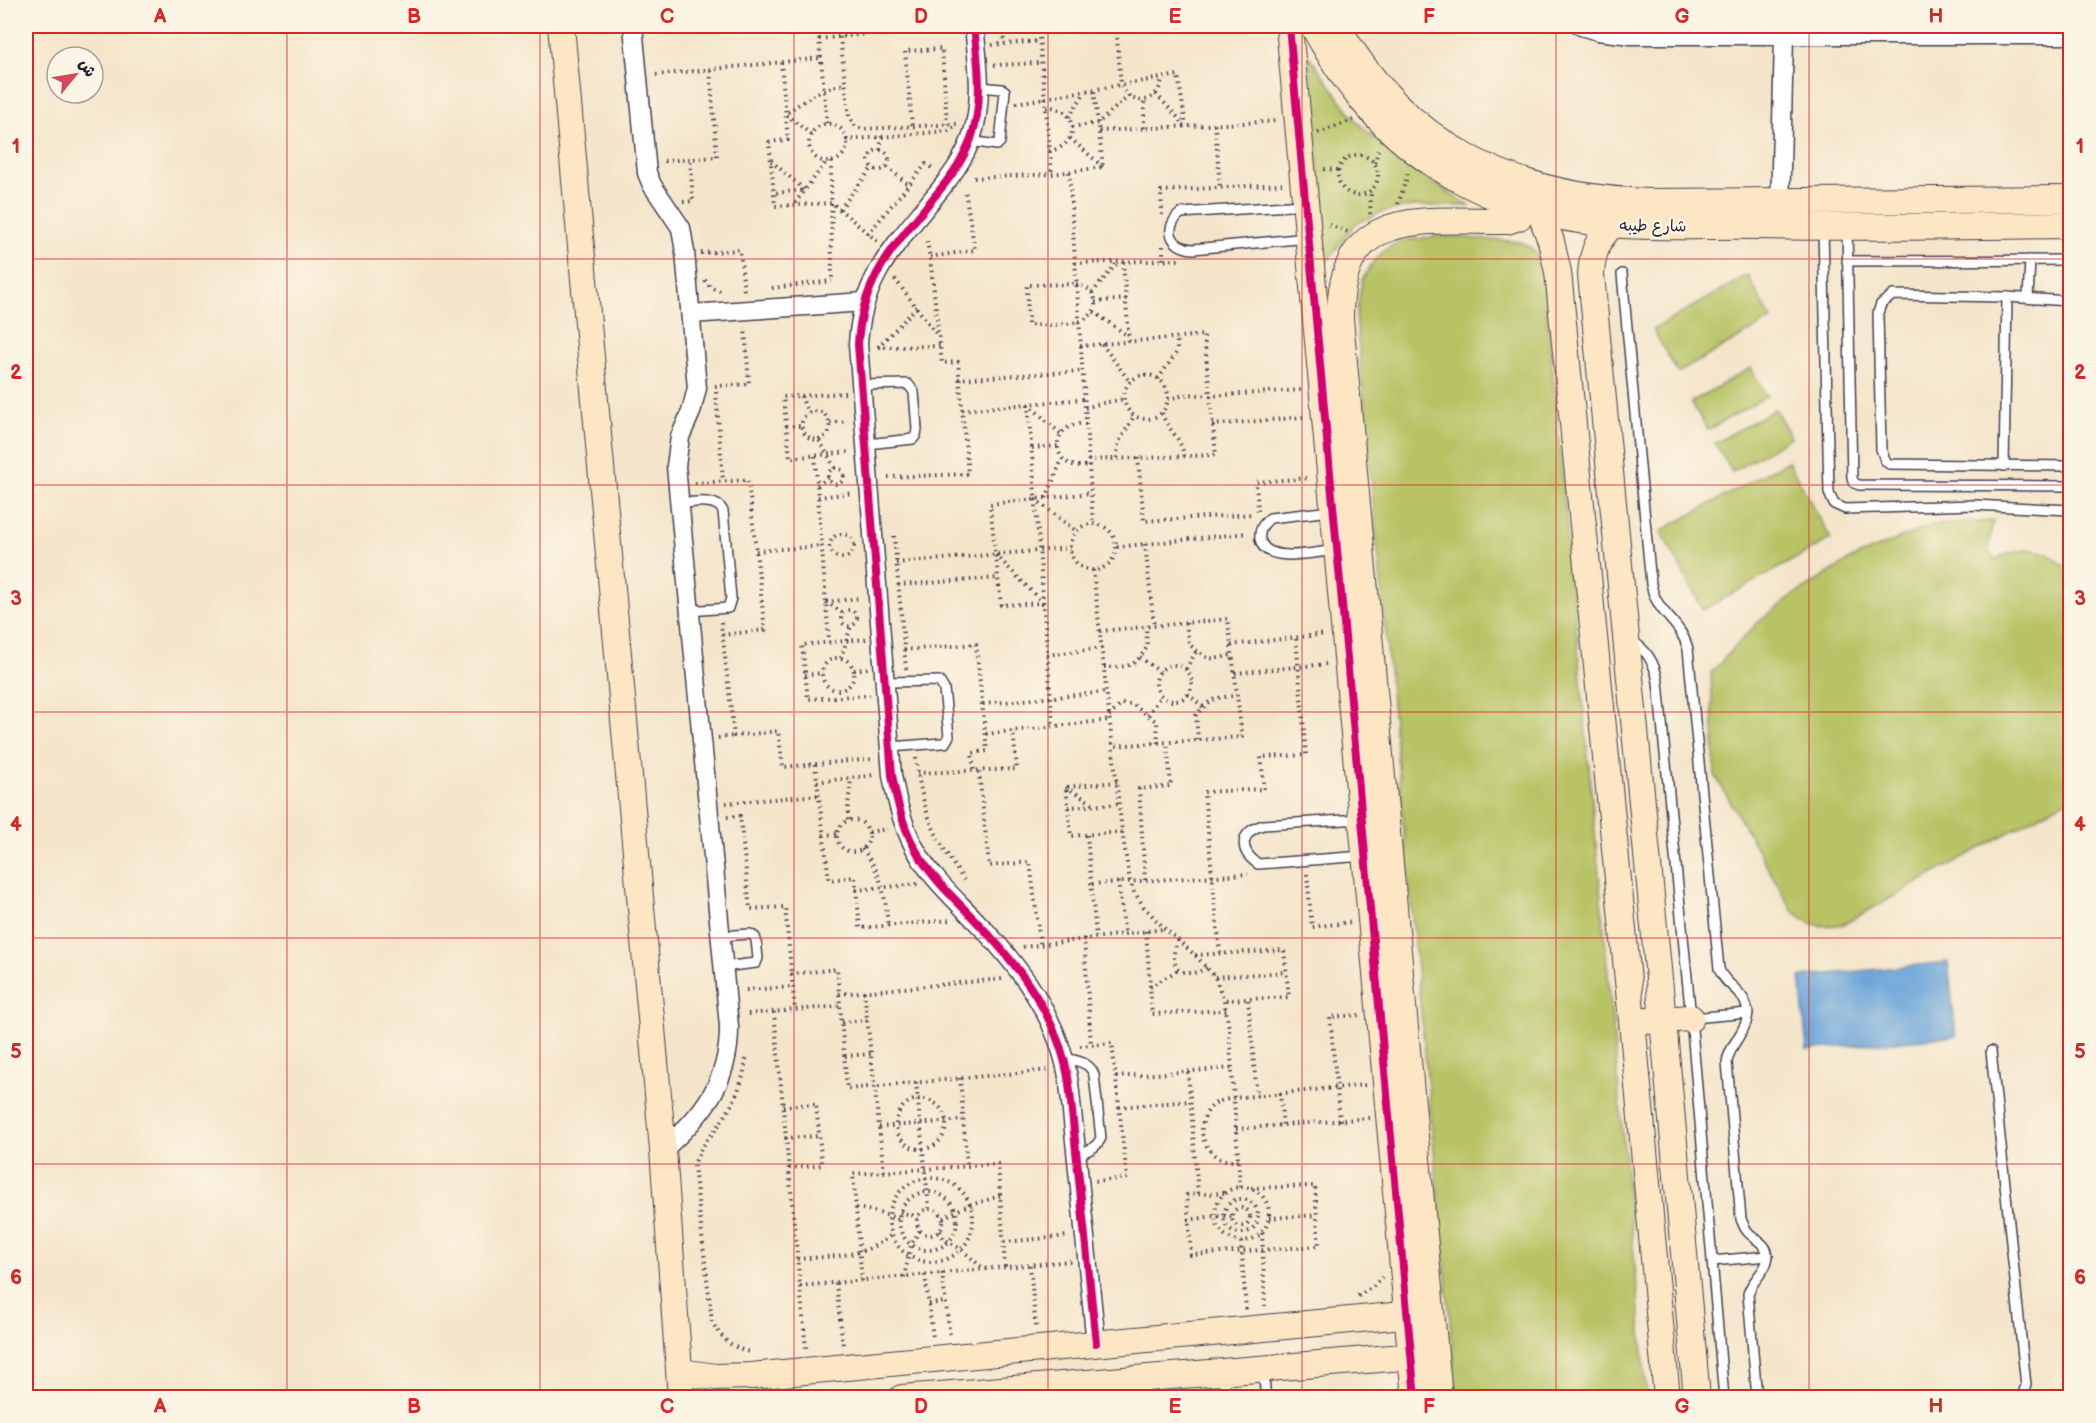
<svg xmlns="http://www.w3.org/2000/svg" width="2096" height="1423" viewBox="0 0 2096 1423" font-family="'Balsamiq Sans','Playpen Sans Arabic',sans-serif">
	<rect width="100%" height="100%" fill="#fcf5e5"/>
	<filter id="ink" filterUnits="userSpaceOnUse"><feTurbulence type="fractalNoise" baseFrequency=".0167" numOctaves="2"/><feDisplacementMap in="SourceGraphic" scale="12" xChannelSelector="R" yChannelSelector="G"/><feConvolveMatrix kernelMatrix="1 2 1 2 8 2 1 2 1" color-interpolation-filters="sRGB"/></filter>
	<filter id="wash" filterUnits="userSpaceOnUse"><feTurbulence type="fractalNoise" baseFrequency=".008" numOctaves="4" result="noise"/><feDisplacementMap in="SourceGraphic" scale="24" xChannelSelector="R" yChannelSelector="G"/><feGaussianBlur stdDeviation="1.35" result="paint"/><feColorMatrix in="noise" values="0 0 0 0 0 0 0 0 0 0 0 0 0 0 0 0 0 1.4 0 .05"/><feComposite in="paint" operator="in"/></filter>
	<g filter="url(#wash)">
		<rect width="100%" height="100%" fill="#f4e5ca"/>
		<!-- green -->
		<g fill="#b7c365" stroke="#6c7250" stroke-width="1.5">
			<path d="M1309,56l47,65 37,35 76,50h-56l-31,6 -27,12 -29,39z"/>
			<path d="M1441,236l80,6 14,9 8,17 104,1129h-190l-101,-1080 6,-37 12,-19 12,-12 14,-8z"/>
			<path d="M1747,275l25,44 -94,54 -25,-43z"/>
			<path d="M1751,368l16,28 -59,34 -17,-28z"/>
			<path d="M1775,409l16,28 -59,35 -17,-29z"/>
			<path d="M1788,461l43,78 -128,71 -42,-79z"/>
			<path d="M1993,521l-5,30 7,8c18,-7 38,-15 56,-3 7,4 13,11 19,14v228l-226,126c-25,4 -34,2 -52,-14l-77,-135 -4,-102 45,-49 36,-28 61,-38 79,-33z"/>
		</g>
		<!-- water -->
		<path fill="#67a3d8" stroke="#44628a" stroke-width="1.5" d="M1948,962l8,74 -149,14 -7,-73z"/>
	</g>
	<g filter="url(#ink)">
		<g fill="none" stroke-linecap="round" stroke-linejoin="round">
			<defs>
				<g id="lane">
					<path d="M970,141l27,4 3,-3 5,-51 -3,-2 -23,-2"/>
					<path d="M1303,205l-122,8c-18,15 -11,34 12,36l115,-11"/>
					<path d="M1823,229l6,264 5,11 11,5 129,-4 96,5"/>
					<path d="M1847,229l5,249 2,5 5,2 211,1"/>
					<path d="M1847,261l223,-1"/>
					<path d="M1622,274l29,310c6,32 29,35 37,65l31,320c6,16 20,19 26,33 11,23 -15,38 -18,60l14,157c2,4 3,9 7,13 8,9 23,13 19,29 -2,11 -15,19 -19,33l9,104"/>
					<path d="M2028,298l2,-38"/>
					<path d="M2070,301l-63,-4 -114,-2 -12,9 -3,9 3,136 4,11 4,4 181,2"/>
					<path d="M862,385l46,-1 6,8 3,37 -1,6 -3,4 -46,5"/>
					<path d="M2004,466l3,-169"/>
					<path d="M680,503c13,0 36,-6 43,8l8,87 -3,10 -39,3"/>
					<path d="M1331,511l-61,7c-7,6 -11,11 -10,21 5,26 56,13 75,11"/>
					<path d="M1630,640c17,9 25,23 28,42l33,336 33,380"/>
					<path d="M886,682l53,-1 5,8 5,47 -4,7h-3l-52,4"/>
					<path d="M1361,819l-98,6c-23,7 -25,25 -5,39l106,-8"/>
					<path d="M720,936l30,-2 5,3 1,3 2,18 -2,5 -33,4"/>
					<path d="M1693,1018l55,-5"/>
					<path d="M1991,1051l34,325 1,9 -4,13"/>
					<path d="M1065,1058c12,3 25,4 29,17l7,63c-5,11 -14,13 -25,17"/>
					<path d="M1712,1261l56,-5"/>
					<path d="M1263,1370l3,28"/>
					<path d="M1224,1374l2,24"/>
				</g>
				<g id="street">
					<path d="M633,26l14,147 5,12 29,43 4,24 12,136 -6,24 -11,25 -4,29 53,560c1,55 -26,89 -66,124"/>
					<path d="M974,26c4,38 10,76 -3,113 -8,22 -22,40 -37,58 -40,50 -72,80 -76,147l34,431c5,28 12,57 28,82 14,23 35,42 54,62 44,45 86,100 95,164l27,260"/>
					<path d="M1581,26l17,5 33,4h439"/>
					<path d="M1780,213l4,-178"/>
					<path d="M691,314l173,-12"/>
				</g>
				<g id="secondary">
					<path d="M561,26l102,1124 18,248"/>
					<path d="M1289,26l126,1372"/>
					<path d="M1313,26c15,26 30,52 50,75 57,69 143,111 231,121 52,7 111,3 164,4 104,2 208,0 312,-1"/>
					<path d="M1337,26c69,121 175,171 311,176l422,-3"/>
					<path d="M1540,212l11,29 7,31 74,749 35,377"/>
					<path d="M1613,224c-16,15 -21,30 -22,51l72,745 34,378"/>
					<path d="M1646,1021l45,-3"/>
					<path d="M680,1372l36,5 35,-1 674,-63"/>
					<path d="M902,1398l526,-43"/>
					<path d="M1439,1398l-99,-1079c-1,-115 83,-97 167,-98l12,-4 7,-9"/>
				</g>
			</defs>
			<!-- lane casing -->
			<use href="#lane" stroke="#423f50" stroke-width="12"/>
			<!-- street casing -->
			<use href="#street" stroke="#423f50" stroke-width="21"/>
			<!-- secondary casing -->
			<use href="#secondary" stroke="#423f50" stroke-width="28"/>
			<!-- path -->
			<g stroke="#423f50" stroke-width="4" stroke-dasharray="1.5 4.5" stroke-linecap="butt">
				<path d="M818,26l9,99"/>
				<path d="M1003,26l1,18"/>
				<path d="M1038,26l14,148"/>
				<path d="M1116,26l5,59c11,24 38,18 41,-7"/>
				<path d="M840,37l9,79 7,11 8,2 93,-5"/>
				<path d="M819,39l66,-7v-6"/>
				<path d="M992,45l47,-4"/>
				<path d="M781,62l7,78 -19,2 6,64 57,-3 45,38"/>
				<path d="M994,65l46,-2"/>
				<path d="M656,75l165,-17"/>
				<path d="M1156,94l28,30"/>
				<path d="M1016,103l162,-28 8,51"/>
				<path d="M1046,107c33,-1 36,39 3,44"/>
				<path d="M1069,117l16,-25"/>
				<path d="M1215,124l5,64"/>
				<circle cx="828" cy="143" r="19"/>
				<path d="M912,125l-7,-74 37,-2 5,75"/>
				<path d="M1072,127l26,-4 31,-27"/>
				<path d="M1144,128v-28"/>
				<path d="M1099,131l179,-10"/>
				<path d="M1318,133l35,-13"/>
				<path d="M811,134l-26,-20c22,-15 35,-26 61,-30"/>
				<path d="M1070,138l33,29"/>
				<path d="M846,140l102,-9 7,-4"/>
				<circle cx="879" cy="160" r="10"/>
				<path d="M880,150l2,-14"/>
				<circle cx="1358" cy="175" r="20"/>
				<path d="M664,161l53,-4 -7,-88"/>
				<path d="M771,161l34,29 -31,3"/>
				<path d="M831,162l1,119"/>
				<path d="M1375,163l4,-17"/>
				<path d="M887,167l22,18"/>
				<path d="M1324,169l14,1"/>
				<path d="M1069,172l24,352"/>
				<path d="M974,178l78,-4 51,-7 -9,-77"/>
				<path d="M683,202l10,-1 -3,-42"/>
				<path d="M795,203l31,-41"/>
				<path d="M1398,204l8,-24 1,-9"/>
				<path d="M840,209l32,-41"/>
				<path d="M1370,214l1,-23"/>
				<path d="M1162,215l-1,-24 121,-7"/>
				<path d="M1329,225l19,7"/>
				<path d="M868,234l58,-70 8,5"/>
				<path d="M1163,246v15"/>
				<path d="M701,253l39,-3 4,41"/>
				<path d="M930,257l45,-7 -10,-59"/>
				<path d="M1123,262l6,80"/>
				<path d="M1075,263l104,-3"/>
				<path d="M895,279l43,57"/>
				<path d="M705,280l5,7 13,5"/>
				<path d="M1076,284c9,3 18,6 19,17 3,29 -49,23 -67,24l-1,-40z"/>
				<path d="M772,288l60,-7"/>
				<path d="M1092,293l26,-31"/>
				<path d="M1095,302l31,-3"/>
				<path d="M1094,312l34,24"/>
				<path d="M1102,344l28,38"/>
				<path d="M1080,346l124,-11 12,120 -128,5"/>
				<path d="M878,347l62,-1"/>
				<path d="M878,347l39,-40"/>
				<circle cx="1146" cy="397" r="22"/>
				<path d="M958,379l124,-8"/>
				<path d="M1158,379l19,-27v-15"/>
				<path d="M715,386l34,-2 -4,-56"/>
				<path d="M716,392l7,89"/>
				<path d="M845,393l-62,4 7,61 60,-6"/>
				<path d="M801,396l7,17"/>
				<path d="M1168,399l21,-5 20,2 92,-6"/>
				<path d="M1028,404l25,322"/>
				<path d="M1028,404l33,30"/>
				<path d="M1085,408l13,-4 26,-5"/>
				<path d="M962,410l122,-11"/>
				<path d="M1162,413c5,17 19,23 22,43"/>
				<path d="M830,423l18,-2"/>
				<path d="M1086,424c-40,-3 -36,50 3,41"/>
				<path d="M1212,425l92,-8"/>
				<path d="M786,426h15"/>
				<path d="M819,440l9,-6 2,-11 -6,-10c-25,-10 -32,26 -5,27l16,28"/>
				<path d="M1032,448l26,-2"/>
				<path d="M815,456l14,186"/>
				<path d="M1117,458l1,-14 16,-28"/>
				<path d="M1138,458l6,63 110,-7"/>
				<circle cx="836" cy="476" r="8"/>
				<path d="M888,477l80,-3 -10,-112 -16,1 -12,-106 -4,-20"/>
				<path d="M695,483l53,-3 17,150 -43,5"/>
				<path d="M817,485l12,-7"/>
				<path d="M818,497l35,-4"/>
				<path d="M1046,498l16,-39"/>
				<path d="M1035,499l41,32"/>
				<path d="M1258,511l-2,-29 54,-4"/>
				<circle cx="1093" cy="547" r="23"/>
				<circle cx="842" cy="546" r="12"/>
				<path d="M894,536l12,133"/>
				<path d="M1145,544l9,82"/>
				<path d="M1117,547l130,-14"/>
				<path d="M756,551l65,-5"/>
				<path d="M996,555l47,48"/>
				<path d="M896,563l174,-15"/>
				<path d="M1093,570l29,262 8,49 4,11 10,15 21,22 30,26 20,22 9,23 5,28 11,159"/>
				<path d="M898,585l100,-7"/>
				<path d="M826,602l35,-4"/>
				<path d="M826,602l17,11"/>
				<path d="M1043,603l-42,2 -11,-101 101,-11"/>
				<circle cx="849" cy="618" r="8"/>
				<path d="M721,622l13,114 44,-5 5,36 90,-8"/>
				<path d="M1186,623l3,21c19,16 20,17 43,11"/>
				<path d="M1100,631l128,-12 14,118 -129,9"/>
				<path d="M866,639l-64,6 6,54 62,-4"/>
				<path d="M1231,645l95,-11"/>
				<path d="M904,650l72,-6 11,107 -15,2 2,19"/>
				<path d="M1047,655l55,-7"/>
				<path d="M1140,657l20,15"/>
				<path d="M841,658l10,-32"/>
				<circle cx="838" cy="674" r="16"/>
				<circle cx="1174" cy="683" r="18"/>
				<path d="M1104,667c23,0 30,1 43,-20l-1,-21"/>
				<path d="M1186,669l11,-19"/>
				<path d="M854,670l14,-2"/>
				<path d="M1235,673l92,-9"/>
				<path d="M805,675l18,-2"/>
				<path d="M1188,694l15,13"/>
				<path d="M983,704l124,-12"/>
				<path d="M1148,715l13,-20"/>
				<path d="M1109,716l13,-12h10l25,18 1,21"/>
				<path d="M986,734l124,-14"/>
				<path d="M718,738l16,-2"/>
				<path d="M1198,740l-2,-25c16,-17 18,-18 41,-19"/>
				<path d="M916,758c6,53 18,79 48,122"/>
				<path d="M815,764l14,116 26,-3 5,51 91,-8"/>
				<path d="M979,772l10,94 41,-4 10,81"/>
				<path d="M917,773l100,-4 -4,-38"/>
				<path d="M817,782l58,-7"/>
				<path d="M1117,782l-51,5 5,49 51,-4"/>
				<path d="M1066,787l29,18"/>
				<path d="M726,803l93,-8"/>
				<path d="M1068,807l51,-3"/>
				<path d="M727,817l13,-1 10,93 35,-2 10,103"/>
				<circle cx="853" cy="836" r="16"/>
				<path d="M848,820v-14l3,-28"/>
				<path d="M869,832l18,-3"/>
				<path d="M823,835l14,-1"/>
				<path d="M1087,835l9,102"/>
				<path d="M862,849c20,23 23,47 26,76"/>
				<path d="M1307,874l5,53 39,-5"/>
				<path d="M1145,880l-6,-91 32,-3 -4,-44"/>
				<path d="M1118,882l7,52"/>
				<path d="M1092,884l156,-10"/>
				<path d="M856,890l62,-6"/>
				<path d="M1146,931l6,83 75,-4"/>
				<path d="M1084,938l7,107"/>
				<path d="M1178,940c-5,12 -6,19 0,30 12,5 18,4 29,-3"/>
				<path d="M1023,947l141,-18"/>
				<path d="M1220,953l-16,-161 60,-3 -3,-32 45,-2 -10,-117"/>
				<path d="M1195,955l89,-5 5,47 -65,3"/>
				<path d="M791,974l46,-5 10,120 203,-19"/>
				<path d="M1215,977l71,-5"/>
				<path d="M1150,987l28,-17"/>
				<path d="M746,990l46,-3"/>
				<path d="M864,991l20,181"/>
				<path d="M839,994l163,-15"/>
				<path d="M1248,1000l9,96"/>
				<path d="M774,1012l32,337"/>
				<path d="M748,1014l92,-8"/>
				<path d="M842,1022l25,-2"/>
				<path d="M1080,1046l32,-3 15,135 -32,3"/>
				<path d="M845,1056l26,-2"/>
				<path d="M746,1059c-3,25 -13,47 -27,66 -10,14 -21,24 -25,41l18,156c9,16 19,26 38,30"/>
				<path d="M1188,1072l10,122"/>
				<path d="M1116,1077l116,-9"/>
				<path d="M960,1078l7,88"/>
				<path d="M916,1082l13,126"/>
				<path d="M1280,1093l3,32"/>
				<circle cx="921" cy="1124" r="25"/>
				<path d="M783,1106l33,-2 6,61 -34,3"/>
				<path d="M1119,1107l71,-6"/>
				<path d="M1340,1121l-10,-104 30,-2"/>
				<path d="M879,1127l84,-7"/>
				<path d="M1236,1129l134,-11"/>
				<path d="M785,1138l34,-2"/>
				<path d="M1238,1161c-6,0 -14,0 -19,-3 -21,-12 -23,-41 -3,-55 5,-3 13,-4 18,-5l131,-13"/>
				<circle cx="931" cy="1220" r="42"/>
				<circle cx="1242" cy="1214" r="27"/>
				<circle cx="928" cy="1221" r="29"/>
				<path d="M1224,1193l-37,2 4,60 128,-9 -4,-60 -67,2"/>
				<circle cx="1241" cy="1216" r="17"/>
				<circle cx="1241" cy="1217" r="9"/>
				<path d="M856,1208l17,3 26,8"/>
				<circle cx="930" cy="1222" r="13"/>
				<path d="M900,1212l12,3 5,4"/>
				<path d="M943,1218l21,-11 36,-11"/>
				<path d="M1269,1218l48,-3"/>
				<path d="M1188,1220l26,-4 18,1"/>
				<path d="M940,1231l4,8 17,10 23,20"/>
				<path d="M1262,1233l3,73"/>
				<path d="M1004,1242l65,-6"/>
				<path d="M1241,1242l5,68"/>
				<path d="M797,1259c34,-3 69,-1 95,-25"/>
				<path d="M1030,1265l6,64"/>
				<path d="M942,1273l8,63"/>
				<path d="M925,1275l8,63"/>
				<path d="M904,1277l7,-32 9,-15"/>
				<path d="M862,1281l-9,-107 145,-10 7,103"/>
				<path d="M836,1283l7,63"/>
				<path d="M800,1286l271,-25"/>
				<path d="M1358,1296l16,-10 8,-9"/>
				<path d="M929,1304l17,-2"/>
			</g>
			<!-- lane -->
			<use href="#lane" stroke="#fff" stroke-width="9"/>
			<!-- street -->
			<use href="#street" stroke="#fff" stroke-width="18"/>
			<!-- secondary -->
			<use href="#secondary" stroke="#fce6c4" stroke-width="26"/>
			<defs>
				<g id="cycleway">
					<path d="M974,26c4,38 10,76 -3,113 -8,22 -22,40 -37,58 -40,50 -72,80 -76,147l34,431c5,28 12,57 28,82 14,23 35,42 54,62 44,45 86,100 95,164l27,260"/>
					<path d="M1289,26l126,1372"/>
				</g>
			</defs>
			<!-- cycleway casing -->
			<use href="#cycleway" stroke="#fcf5e5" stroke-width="11"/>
			<!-- cycleway -->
			<use href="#cycleway" stroke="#d6006c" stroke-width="8"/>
		</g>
	</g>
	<!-- grid -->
	<path fill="none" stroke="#d62828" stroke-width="1.5" stroke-opacity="0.55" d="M287,26v1372M540,26v1372M794,26v1372M1048,26v1372M1302,26v1372M1556,26v1372M1809,26v1372M26,259h2044M26,485h2044M26,712h2044M26,938h2044M26,1164h2044"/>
	<g text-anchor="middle" stroke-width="4.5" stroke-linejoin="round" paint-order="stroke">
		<!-- street labels -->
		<g font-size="16" fill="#22223b" stroke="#fcf5e5">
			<text transform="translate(1653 225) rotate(1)" y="6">شارع طيبه</text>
		</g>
	</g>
	<!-- margin -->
	<rect width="2096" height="1423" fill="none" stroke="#fcf5e5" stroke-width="66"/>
	<!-- north arrow -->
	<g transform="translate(75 75) rotate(60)"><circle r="28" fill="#fcf5e5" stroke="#a5a1a1" stroke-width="1.5"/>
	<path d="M0-4.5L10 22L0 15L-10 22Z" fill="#d1495b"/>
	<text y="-9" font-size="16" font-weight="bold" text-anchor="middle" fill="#22223b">ش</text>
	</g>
	<rect x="33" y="33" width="2030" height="1357" fill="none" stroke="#d62828" stroke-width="2"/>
	<g font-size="20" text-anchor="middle" font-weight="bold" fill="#d62828">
		<text x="160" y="23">A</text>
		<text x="414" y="23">B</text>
		<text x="667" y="23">C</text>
		<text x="921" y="23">D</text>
		<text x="1175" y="23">E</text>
		<text x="1429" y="23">F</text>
		<text x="1682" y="23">G</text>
		<text x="1936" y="23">H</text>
		<text x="16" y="153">1</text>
		<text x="2080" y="153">1</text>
		<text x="16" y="379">2</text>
		<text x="2080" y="379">2</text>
		<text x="16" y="605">3</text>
		<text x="2080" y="605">3</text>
		<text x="16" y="831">4</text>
		<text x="2080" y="831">4</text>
		<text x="16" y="1058">5</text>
		<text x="2080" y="1058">5</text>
		<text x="16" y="1284">6</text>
		<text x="2080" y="1284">6</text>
		<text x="160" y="1413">A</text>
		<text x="414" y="1413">B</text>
		<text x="667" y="1413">C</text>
		<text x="921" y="1413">D</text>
		<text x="1175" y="1413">E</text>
		<text x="1429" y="1413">F</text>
		<text x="1682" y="1413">G</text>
		<text x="1936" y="1413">H</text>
	</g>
</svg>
